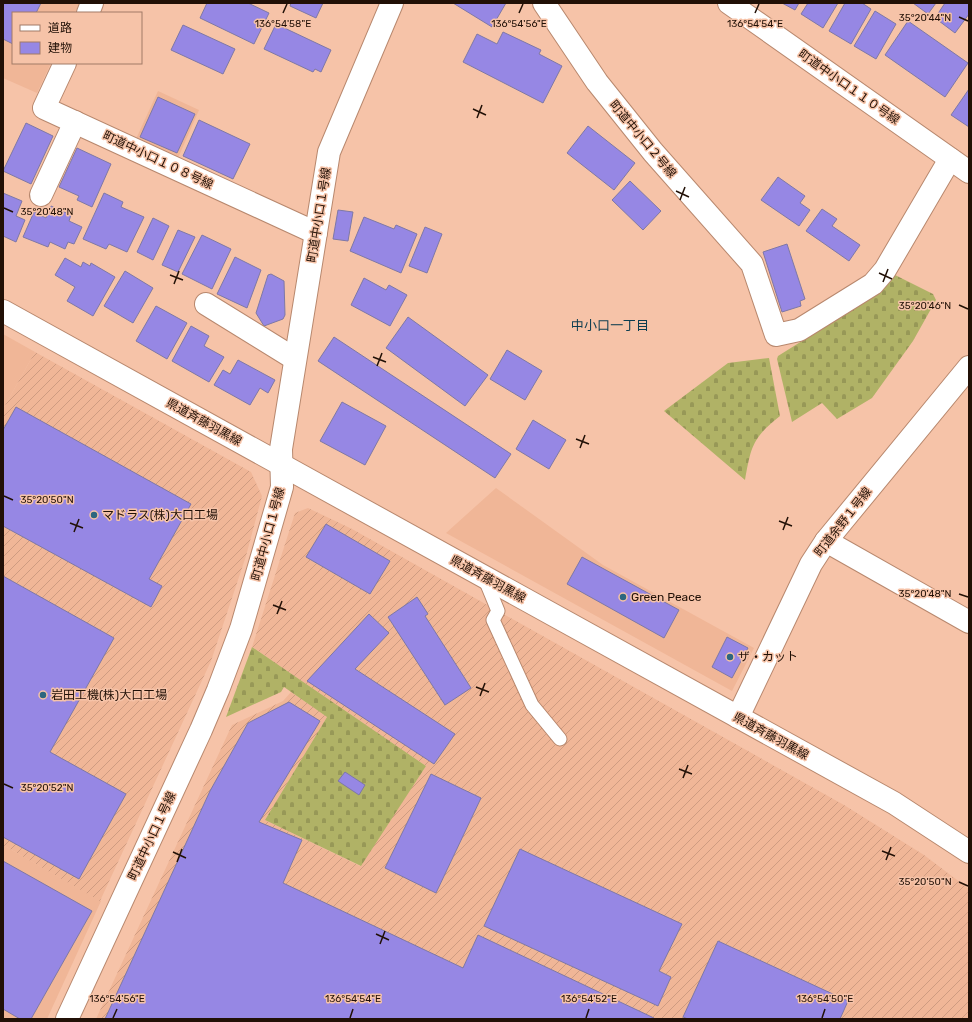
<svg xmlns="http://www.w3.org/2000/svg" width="972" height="1022" viewBox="0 0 972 1022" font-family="Rubik,'Noto Sans JP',sans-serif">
	<defs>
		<pattern id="industrial-furrows" width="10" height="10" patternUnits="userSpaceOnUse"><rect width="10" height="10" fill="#f0b697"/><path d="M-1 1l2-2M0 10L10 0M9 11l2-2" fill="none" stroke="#ce9b81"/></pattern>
		<pattern id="cemetery-stones" width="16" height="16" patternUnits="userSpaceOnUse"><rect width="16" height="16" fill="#b0b266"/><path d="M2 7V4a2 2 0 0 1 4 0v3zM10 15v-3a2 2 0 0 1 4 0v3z" fill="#979857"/></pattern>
	</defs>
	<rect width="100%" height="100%" fill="#f6c3a8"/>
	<!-- built -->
	<g fill="#f0b697">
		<path d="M3,3h76l-4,10h-62v50h38l-14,30 -34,-15z"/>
		<path d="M158,91l41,19 -21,48 -42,-19z"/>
		<path d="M3,334l32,18 -32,57z"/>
		<path d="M496,488l107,77 151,83 -22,43 -286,-158z"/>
		<path d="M3,845l98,56 -54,118h-44z"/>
	</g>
	<!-- industrial -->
	<g fill="url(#industrial-furrows)">
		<path d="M35,352l216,120 11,24 -16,60 -35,105 -111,240 -97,-56v-436z"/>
		<path d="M308,508l44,21 492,276 80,50 45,34v130h-873l136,-294 51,-24 8,-9 36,25 -62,103 95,46 66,-100 -174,-119 43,-134z"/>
	</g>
	<!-- cemetery -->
	<g fill="url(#cemetery-stones)">
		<path d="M895,275l38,19 3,6 -23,41 -41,57 -35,21 -15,-16 -30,19 -15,-63 1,-3 104,-65z"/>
		<path d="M769,358l11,58c-28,22 -29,31 -35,64l-81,-69 64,-48z"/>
		<path d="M252,647l174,119 -65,100 -96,-46 62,-103 -43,-30 -3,5 -55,25z"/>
	</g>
	<!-- building -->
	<g fill="#9687e4" stroke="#7e78a6">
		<path d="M3,3h38l-5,10h-23v31l-10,-5z"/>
		<path d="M207,3h41l21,10 -15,31 -54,-26z"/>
		<path d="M291,3h32l-7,15 -26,-12z"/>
		<path d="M453,3h53l-14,24z"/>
		<path d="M782,3h17l-4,7z"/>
		<path d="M808,3h30l-15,25 -22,-14z"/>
		<path d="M845,3h17l9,6 -20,35 -22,-13z"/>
		<path d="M913,3h23l-8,11z"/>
		<path d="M945,3h24v11l-14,19 -20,-15z"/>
		<path d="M875,11l21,13 -20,35 -22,-13z"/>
		<path d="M908,21l60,42 -23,34 -60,-42z"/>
		<path d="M276,24l55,26 -10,22 -6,-3 -2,3 -49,-23z"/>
		<path d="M183,25l52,24 -12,25 -52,-24z"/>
		<path d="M503,32l38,18 -2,4 23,12 -19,37 -80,-41 14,-28 20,10z"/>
		<path d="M969,89v38l-18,-12z"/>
		<path d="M158,97l37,17 -18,39 -37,-16z"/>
		<path d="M199,120l51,24 -17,35 -50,-23z"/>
		<path d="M26,123l27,13 -22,48 -28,-13z"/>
		<path d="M588,126l47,37 -21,27 -47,-37z"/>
		<path d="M77,148l34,16 -19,43 -15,-7 2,-4 -20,-9z"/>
		<path d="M778,177l27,19 -5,7 10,7 -11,16 -38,-26z"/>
		<path d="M630,181l31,30 -18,19 -31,-30z"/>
		<path d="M3,193l19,8 -6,15 9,4 -9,22 -13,-6z"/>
		<path d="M104,193l19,9 -2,5 23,10 -17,35 -18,-8 -3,5 -23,-10z"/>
		<path d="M51,206l20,9 -2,6 13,6 -8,17 -6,-2 -3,7 -15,-7 -2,5 -25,-10 11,-25 12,6z"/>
		<path d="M822,209l15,10 -5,7 28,19 -11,16 -43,-30z"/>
		<path d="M338,210l15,2 -5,29 -15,-2z"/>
		<path d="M364,217l30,12 2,-4 21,9 -16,39 -51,-22z"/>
		<path d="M153,218l16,8 -16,34 -16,-8z"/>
		<path d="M425,227l17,7 -15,39 -18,-7z"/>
		<path d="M178,230l17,7 -17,35 -16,-7z"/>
		<path d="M202,235l29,14 -19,40 -30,-15z"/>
		<path d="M787,244l18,55 -5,2 1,5 -19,6 -19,-60z"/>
		<path d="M235,257l26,13 -14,38 -30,-14z"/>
		<path d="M65,258l16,9 2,-5 7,4 1,-3 24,14 -22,39 -26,-15 8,-14 -20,-12z"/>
		<path d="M125,271l28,17 -20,35 -29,-17z"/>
		<path d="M271,274l13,7 1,34 -2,4 -19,7 -8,-13 12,-38z"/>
		<path d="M364,278l22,12 3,-5 18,10 -17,31 -39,-21z"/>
		<path d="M156,306l31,17 -20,36 -31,-18z"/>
		<path d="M408,317l80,58 -23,31 -79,-58z"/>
		<path d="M191,326l18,10 -5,10 20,11 -15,25 -37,-21z"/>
		<path d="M334,337l177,117 -16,24 -177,-117z"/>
		<path d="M507,350l35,21 -17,29 -35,-21z"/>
		<path d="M238,360l37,20 -7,13 -8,-5 -10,17 -36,-20 9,-15 7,4z"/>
		<path d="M342,402l44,24 -21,39 -45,-24z"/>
		<path d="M16,407l175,97 -42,75 13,7 -11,21 -148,-81v-96z"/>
		<path d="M533,420l33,20 -17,29 -33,-20z"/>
		<path d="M326,524l64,37 -20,33 -64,-37z"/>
		<path d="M582,557l97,53 -15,28 -97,-54z"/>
		<path d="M3,576l111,62 -64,114 76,42 -47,85 -76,-42z"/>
		<path d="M417,597l11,17 -3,2 46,72 -26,17 -57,-88z"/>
		<path d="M369,614l20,19 -34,36 100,65 -21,30 -127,-83z"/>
		<path d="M727,637l21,11 -16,30 -20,-11z"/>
		<path d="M289,702l31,19 -61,101 43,18 -19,43 180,85 15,-33 176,83 -1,1h-548l105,-228 38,-68z"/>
		<path d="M345,772l20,13 -6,10 -21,-14z"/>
		<path d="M431,774l50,24 -45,95 -51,-25z"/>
		<path d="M520,849l162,75 -23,47 12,6 -13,29 -174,-80z"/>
		<path d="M3,861l89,50 -61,108h-11l-17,-10z"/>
		<path d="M718,941l130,60 -8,18h-152l-5,-2z"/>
	</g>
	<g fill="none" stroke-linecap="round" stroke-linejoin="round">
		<defs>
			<path id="service" d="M484,577l14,34 -5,9 39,85 28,34"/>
			<g id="minor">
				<path d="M544,3l53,79 56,70 99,112 24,71 23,-5 74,-46 12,-14 65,-111"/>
				<path d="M729,3l240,169"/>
				<path d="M88,13l4,-10"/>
				<path d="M65,63l-21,45 272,125"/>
				<path d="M41,195l34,-73"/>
				<path d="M206,304l89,55"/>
				<path d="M826,541l143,81"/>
				<path d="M738,717l73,-153 15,-23 143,-174"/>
				<path d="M67,1019l134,-289 17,-40 23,-61 41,-142 -1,-38 48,-297 63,-149"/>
			</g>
			<path id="secondary" d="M3,311l891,492 75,49"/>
		</defs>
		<!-- service casing -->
		<use href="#service" stroke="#b8886e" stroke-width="15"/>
		<!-- minor casing -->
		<use href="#minor" stroke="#b8886e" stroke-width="24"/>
		<!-- secondary casing -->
		<use href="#secondary" stroke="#b8886e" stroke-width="24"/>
		<!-- service -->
		<use href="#service" stroke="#fff" stroke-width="13"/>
		<!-- minor -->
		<use href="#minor" stroke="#fff" stroke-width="22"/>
		<!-- secondary -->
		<use href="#secondary" stroke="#fff" stroke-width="22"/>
	</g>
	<!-- ticks -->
	<path fill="none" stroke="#211006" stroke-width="1.5" d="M283,13l4,-9M519,13l4,-9M755,13l4,-9M959,17l9,4M473,109l13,6M477,118l5,-13M676,191l13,6M680,200l5,-13M4,208l9,4M879,273l13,6M170,275l13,5M883,282l5,-13M174,284l5,-13M959,305l9,4M373,357l13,5M377,366l5,-13M576,439l13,5M580,448l5,-13M4,496l9,4M779,521l13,5M70,523l13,5M783,530l5,-13M74,532l5,-13M959,594l9,3M273,605l13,5M277,614l5,-13M476,687l13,5M480,696l5,-13M679,769l13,5M683,778l5,-13M4,784l9,4M882,851l13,5M173,852l13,6M886,860l5,-13M177,862l5,-13M959,882l9,4M376,934l13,6M380,944l5,-13M113,1018l4,-9M350,1018l3,-9M586,1018l3,-9M822,1018l3,-9"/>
	<!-- markers -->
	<g fill="#2d667f" stroke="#f6c3a8" stroke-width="1.5">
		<circle cx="94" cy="515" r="4"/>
		<circle cx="623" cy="597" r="4"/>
		<circle cx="730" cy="657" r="4"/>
		<circle cx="43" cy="695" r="4"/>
	</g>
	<g text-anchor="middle" stroke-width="3" stroke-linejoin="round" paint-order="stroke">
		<!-- street labels -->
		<g font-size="12" fill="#211006" stroke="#f6c3a8">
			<text transform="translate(849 87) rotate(35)" y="4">町道中小口１１０号線</text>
			<text transform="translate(643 139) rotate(50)" y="4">町道中小口２号線</text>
			<text transform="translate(158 160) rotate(25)" y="4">町道中小口１０８号線</text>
			<text transform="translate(319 215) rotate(-81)" y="4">町道中小口１号線</text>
			<text transform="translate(204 422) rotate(29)" y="4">県道斉藤羽黒線</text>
			<text transform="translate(843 522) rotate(-52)" y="4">町道余野１号線</text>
			<text transform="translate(268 534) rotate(-75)" y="4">町道中小口１号線</text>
			<text transform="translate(488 579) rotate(29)" y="4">県道斉藤羽黒線</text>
			<text transform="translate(771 736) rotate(29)" y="4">県道斉藤羽黒線</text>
			<text transform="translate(152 836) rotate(-65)" y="4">町道中小口１号線</text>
		</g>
		<!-- poi labels -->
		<g font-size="12" fill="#211006" stroke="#f6c3a8" text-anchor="start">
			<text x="102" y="519">マドラス(株)大口工場</text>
			<text x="631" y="601">Green Peace</text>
			<text x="738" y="661">ザ・カット</text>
			<text x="51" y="699">岩田工機(株)大口工場</text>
		</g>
		<!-- neighbourhood labels -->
		<g font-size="13" fill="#0b3c4f" stroke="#f6c3a8">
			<text x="610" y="330">中小口一丁目</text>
		</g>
	</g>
	<g font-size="10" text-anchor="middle" fill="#211006" stroke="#f6c3a8" stroke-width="3" stroke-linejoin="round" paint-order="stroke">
		<text x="925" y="21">35°20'44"N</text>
		<text x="755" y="27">136°54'54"E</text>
		<text x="283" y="27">136°54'58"E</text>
		<text x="519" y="27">136°54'56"E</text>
		<text x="47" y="215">35°20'48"N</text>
		<text x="925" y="309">35°20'46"N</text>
		<text x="47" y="503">35°20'50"N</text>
		<text x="925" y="597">35°20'48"N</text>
		<text x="47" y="791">35°20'52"N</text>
		<text x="925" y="885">35°20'50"N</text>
		<text x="117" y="1002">136°54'56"E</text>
		<text x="353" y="1002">136°54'54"E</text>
		<text x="589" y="1002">136°54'52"E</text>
		<text x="825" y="1002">136°54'50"E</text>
	</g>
	<!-- border -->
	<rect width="972" height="1022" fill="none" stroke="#211006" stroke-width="8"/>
	<!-- legend -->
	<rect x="12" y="12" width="130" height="52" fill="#f6c3a8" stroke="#a17b67"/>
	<rect x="20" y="25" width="20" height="6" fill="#ffffff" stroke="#a17b67"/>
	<text x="48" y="32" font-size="12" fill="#211006">道路</text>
	<rect x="20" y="42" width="20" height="12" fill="#9687e4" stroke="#a17b67"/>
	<text x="48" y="52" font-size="12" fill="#211006">建物</text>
</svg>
